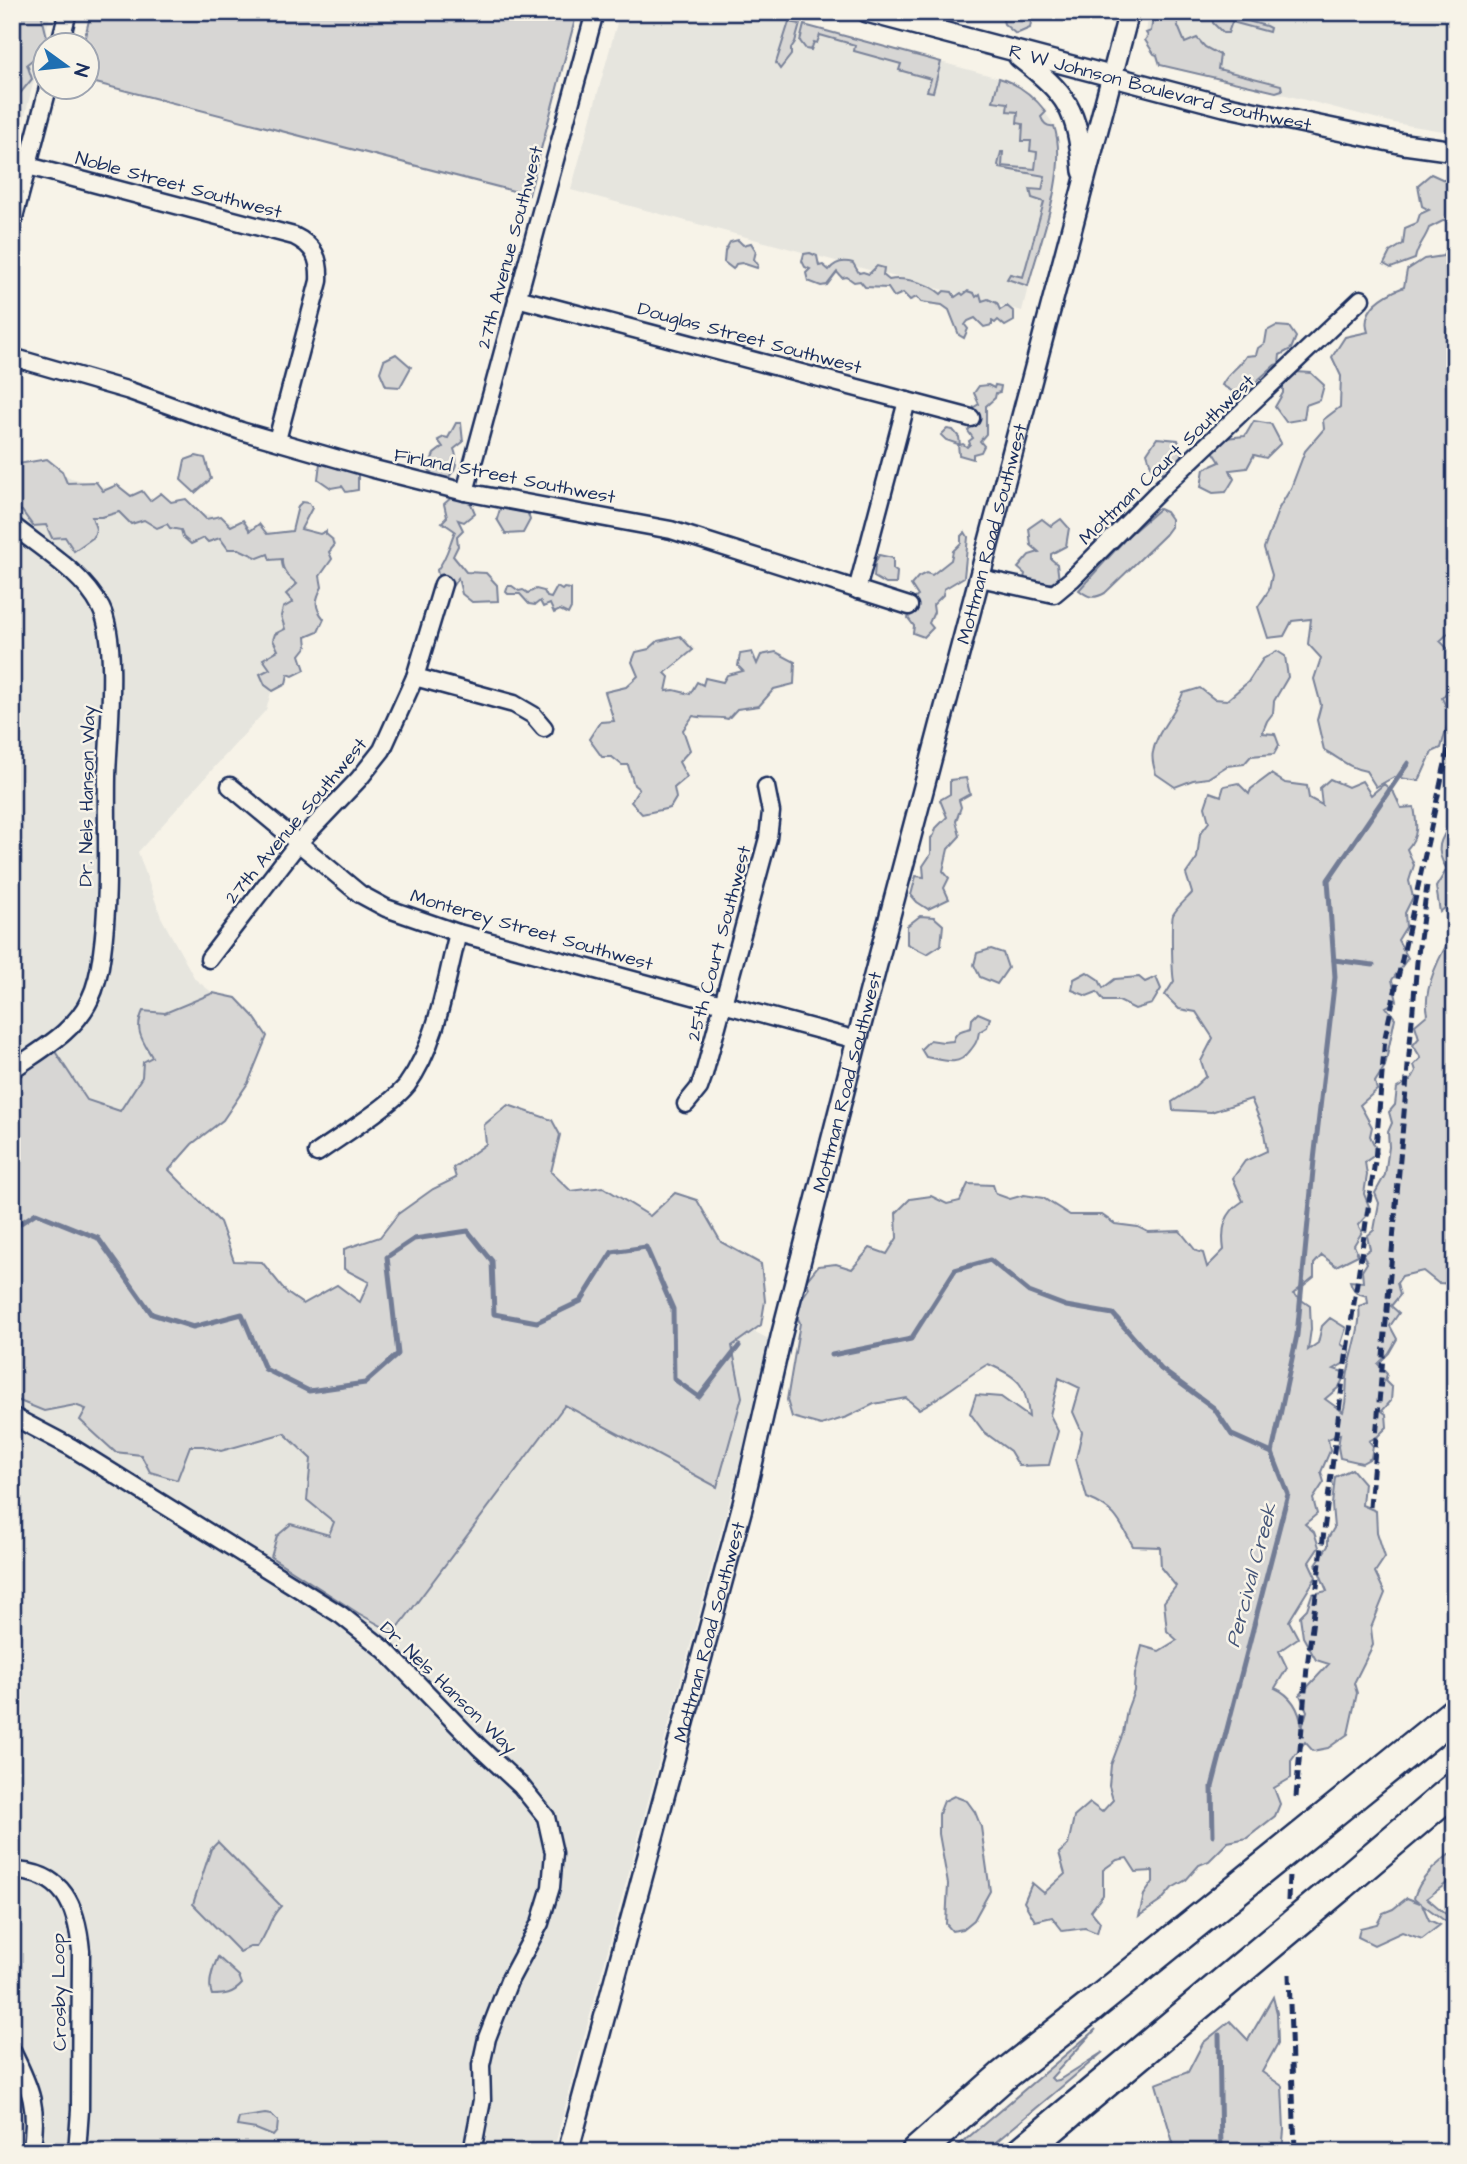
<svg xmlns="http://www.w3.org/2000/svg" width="1467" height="2164" viewBox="0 0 1467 2164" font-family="'Architects Daughter',sans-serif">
	<rect width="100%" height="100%" fill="#f7f3e8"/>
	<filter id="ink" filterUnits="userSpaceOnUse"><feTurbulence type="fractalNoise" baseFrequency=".0143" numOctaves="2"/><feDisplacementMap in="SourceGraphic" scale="14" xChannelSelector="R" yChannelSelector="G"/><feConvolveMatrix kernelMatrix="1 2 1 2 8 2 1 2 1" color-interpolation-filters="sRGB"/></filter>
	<g filter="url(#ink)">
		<!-- built -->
		<g fill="#e6e5de">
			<path d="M12,12h39l-39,155z"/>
			<path d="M620,12h138l241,66 11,3 21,13 21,28 7,23v18l-37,148 -451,-121z"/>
			<path d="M1149,12h306v121l-61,-10 -116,-30 -114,-26 -4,-2 -15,-25z"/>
			<path d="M12,462l301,81 -47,167 -128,142 23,65 34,62 72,57 -111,128 108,149 80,12 220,-89 209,105 -220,811h-541z"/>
		</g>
		<!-- green -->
		<g fill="#d7d6d4" stroke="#798299" stroke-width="2">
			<path d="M15,12h31l-4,5 7,28 -3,1 -1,4 -18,14 5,15 -15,18 4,21 -9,7v-100z"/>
			<path d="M91,12h486l-48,183 -441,-114v-35l-5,-1z"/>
			<path d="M1001,12h40l-1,5 -8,-1 -2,12 -14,6 -12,-10z"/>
			<path d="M1154,12h23l1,14 7,17 12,-5 8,9 15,8 -2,14 63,16 1,5 -6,2 -116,-27 -3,-10 -3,-1 -9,-14 3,-4 -2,-3 5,-2z"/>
			<path d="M1212,12h17v4l37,10 4,2 -1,4 -37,-10 -4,11h-5l-10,-10z"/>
			<path d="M789,22l11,2 -5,18 -4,6v7l-11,14 -4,-6z"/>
			<path d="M804,25l137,37 -8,30 -6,-1 4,-12 -32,-9 2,-6 -47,-13 1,-6 -35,-10 -3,8 -3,-1 -3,8 -5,-1 -6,-8z"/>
			<path d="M999,78c20,6 34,17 47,34l-5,5c2,6 6,10 13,9 15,43 -14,115 -26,160l-21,-7 3,-5 13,3 21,-75 -12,-4 -2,-9 12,1 3,-14 -45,-8 -2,-3 3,-13h2l-1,14 33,3 2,-17 -7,-1 1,-10h-9l1,-17 -6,-1 1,-11 -11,-1 1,-8 -15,-2z"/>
			<path d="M1431,174l22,10 2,24 -4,3 -4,8 -18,9c-4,12 -12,18 -14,31l-24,9 -7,-4 6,-12 13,-8 2,-16 12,-5 3,-9 9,-4 -7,-4 -4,-21z"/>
			<path d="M1455,231v396l-15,14 15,15v27l-13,15 8,17 -9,33 -9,4 -13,29 -25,-4 -18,10 -10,-16c-17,-3 -27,-13 -42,-21l-7,-30 4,-15 -7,-26 7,-21 -13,-14 3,-25 -19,2 -8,15 -16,2 -10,-31 11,-17 3,-15 -8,-27 15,-40 12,-20 14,-37 19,-22 -1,-9 17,-13 1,-31 -9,-19 13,-20 23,-5c-8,-24 18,-38 36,-45l3,-17 17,-11 19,-3z"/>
			<path d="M738,240l5,5 8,-2 5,8 -2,8 4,6 -1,3 -15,-5 -6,1 -3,5 -9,-7 1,-11 5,-9z"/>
			<path d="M810,253l7,3 2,10 4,-1 6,5c6,-8 14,-10 24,-7l6,10 4,-1 6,2 8,-8 7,2 -1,7 6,5c15,-4 41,4 52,14l3,-3 8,1 3,5 6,-4 2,2 5,-4 6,2 2,4 4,-3 2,7 6,-2 9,4 3,7 7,-4 7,6v9l-9,5 -7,-6 -3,3 -3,-2v4l-8,2 -9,-9 -7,3 -3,4 3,4 -4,9 -5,-3 -10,-25 -7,-5 -21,-3 -4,-5 -7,3 -7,-7 -9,4 -6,-9 -23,-1 -5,-6 -6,1 -7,-5 -5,1 -5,-6 -10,13 -6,1 -13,-5 -2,-8 4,-4 -5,-2 -3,-6 2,-7z"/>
			<path d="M1276,326l13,1 7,10 -5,12 -11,6 -1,9 -4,1 -35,31 -18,-11c5,-12 18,-18 24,-29l10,-1 2,-7 7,-5 2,-12z"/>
			<path d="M396,354l15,13 -11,20 -14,-1 -6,-14 4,-12z"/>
			<path d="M1296,372l15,1 13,12 -4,15 -14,5 -2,14 -18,3 -11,-15 8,-14v-13z"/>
			<path d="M988,385l6,3 1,-3 6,1 -1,6 -4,1 -1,5 -9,8v28l-6,7 4,5 -3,6 -8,2v5l-14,-4 -1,-11 -12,-4 -5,-5 6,-6 6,1 6,7 1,8 3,-1 4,3 3,-3 -1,-3 4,-3 -5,-7 4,-7 2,-17 5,-3 -5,-11 5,-7z"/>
			<path d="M1254,421l17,3 10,19 -15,15 -12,-3 -7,13 -17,2 4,9 -8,13 -13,1 -12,-6 3,-18 16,-7 -7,-11 12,-13 20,-2z"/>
			<path d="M456,423h5l2,19 -9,7c5,13 2,21 -8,31l-11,-2 -7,-10 6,-14 9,-7 -5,-7 6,-3 4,1z"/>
			<path d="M1157,438l21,2 5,18 -4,12 -13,3 -14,-4 -5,-16z"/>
			<path d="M196,456l9,2 6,21 -16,14 -14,-13 4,-20z"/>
			<path d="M47,459l15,12 5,12 29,-1 7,9 14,-6 14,11 11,-5 8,10 11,-8 10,9 15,-3 20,20 15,-3 10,10 12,-6 7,11 9,-7 8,10 25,-3 6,-25 4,-4 7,1 3,5 -11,21 19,5 6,-3v3l6,5 2,7 -5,6 3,7 -12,17 2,11c-7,13 -8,20 2,32l-6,13 -12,5 1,9 -7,9 5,15 -12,6 -5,-2 -2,10 -13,7 -8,-6 -5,-11 10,-5 -7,-10 15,-9 -5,-10 2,-6 10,-5 -4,-13 2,-8 10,-6 -7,-8 11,-10c-8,-7 -16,-14 -15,-25l-12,1 -2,-6 -10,4 -19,-9h-11l-8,-11 -12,4 -4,-4 -13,6 -8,-7 -2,-7 -11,-2 -3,-4 -10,4 -13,-8 -13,4 -12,-12 -17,5h-10l4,12 -2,8 -20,14 -9,-14 -13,1 -6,-13 -13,1 -11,-15 -10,-2v-44z"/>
			<path d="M328,461l30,10v19l-12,2 -4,-6 -11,2 -13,-9 2,-16z"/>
			<path d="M453,496l15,1 7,16 -11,9 -6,-2 5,10 -6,6 1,10 -5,10 13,16 20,1 11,12 1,16 -26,1 -10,-8 -4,-16 -7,10 -11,-3 -3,-15c10,-12 12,-25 18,-39l-13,-9 5,-5 -3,-13z"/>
			<path d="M515,506l12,5 3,9 -7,13 -17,1 -9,-15 3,-10z"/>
			<path d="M1159,509l7,3 5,7v8l-6,8 -60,58c-11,6 -16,5 -26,-3l49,-54z"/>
			<path d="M1042,519l9,7 10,-7 8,9 -3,18 -15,8v5l6,5 2,17 -23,6 -13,-4 2,-9 -7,-6 11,-13 10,-3 -8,-7 -2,-17z"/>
			<path d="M965,532l3,5 -4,40 -20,12 -1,6 -10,10 1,7 -5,11 4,5 -9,9 -11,-4 1,-7 -6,-8 5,-6 -2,-11 7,-5 -7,-11 7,-8 8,-4 6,2 19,-15 2,-9 8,-8v-7z"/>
			<path d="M879,555l14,3v11l4,3 -1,12h-10l-12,-7 1,-14z"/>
			<path d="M508,586h4l7,5 4,-1 5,3 8,-4 8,2 3,6 4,1 6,-11 5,3 2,-2 7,1v19l-3,6 -8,-4 -6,3 -4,-9 -7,3 -3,-6 -5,4 -6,-1 -9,-10h-12l-2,-2z"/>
			<path d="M680,636l13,14 -28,23 4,4 -3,14 8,-1 16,4 7,-12 6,3 2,-7 18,4 4,-7 16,-4 -5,-5 2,-12 12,-2 5,12 4,-9 15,-3 19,10 -1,22 -20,5 -15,17 -22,3 -9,10c-13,-3 -22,0 -35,-3l-10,14 7,20 -11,12 8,15 -13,11 2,10 -6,10 -28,6 -11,-12 8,-13 -5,-4 -6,-20h-6l-10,-8h-10l-13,-18 11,-17 14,-1 -9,-29 21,-5 12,-11 -6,-14 4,-10 13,-3 9,-8z"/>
			<path d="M1277,651l8,5 3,21 -14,24 -1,12 -6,8 -5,12 13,1 4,11 -5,9 -23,2 -7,8 -17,2 -19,12 -15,2 -18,7 -19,-13c-2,-7 -5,-15 -3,-22 4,-22 22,-38 30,-59l17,-5 14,11 13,1 21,-18 15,-23z"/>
			<path d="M1271,774l14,9 22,3 2,12 13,7 -2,-17 10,-9 18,8 14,-6 9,14 13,-11 10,9 7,15 13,-1c3,17 5,29 -7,42l7,16 -5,16 4,16 -8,16 1,14 -8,13 10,18 -16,22 5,21 -11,6 9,11 -10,48 -10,16 2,8 -17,15 12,22 -2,9 8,17 -13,9 2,13 -3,19 7,17 -13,14 4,7 -8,13 4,10 -22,11 -14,-11 -8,9v13l-21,17 17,12 1,23 -3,21 10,-7 4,-17 8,-8 16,10 -5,16 9,7 -2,10 -14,8 12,4 -7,14 -14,12 18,13c4,-12 3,-22 4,-34 3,-22 15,-50 12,-72l9,-3 -1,-7c-10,-2 -14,-5 -17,-15l13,1 -1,-11 5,-8 -4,-9 7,-5 -3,-13 7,-6 5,-27 -4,-10 10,-18 4,-28 -1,-15 4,-9 -3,-11 6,-7 2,-17 14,-8 5,-9 -2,-6 7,-7 -8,-13 6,-7 -4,-13 13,-11c-6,-24 13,-63 27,-81v351l-17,-1 -15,-12 -21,5 -5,7 3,12 -9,11 8,7 -9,13 7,13 -8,14 -11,11 9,10 -2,7 7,7 -1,13 -9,10 4,3 1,13 -9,9 -9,5 4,5 -2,12 -9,5 -22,-5 -2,-11 2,-13 -12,5 2,12 -9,21 3,10 -11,17 4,15 -12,10 9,8 5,15 -10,15 7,15 -27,44 9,17 -19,13 8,17 -12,20c18,8 25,23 27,40l5,-17 -7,-16 29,-31 -13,-4 -13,-23 -3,-21 7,-7 5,-15 15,-3 -11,-27 12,-18v-8l6,-10 -2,-23 3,-28 17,-8 12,14 -2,22 14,6 1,21 8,25 -10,15 10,21 -14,35 2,17 -19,38 3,10 -9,41 -20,14 -15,3 -8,-9 -14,19v17l-17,10 6,16 -5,12 -28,22 -19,4 -19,19 -10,4 -13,15 -14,8 -11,13 -22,15 5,-21 9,-13v-11l-17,1 -9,-14 -10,2 -14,10v25l-12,16 9,11 -3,11 -12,-5 -22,3 -11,-14 -17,4 -11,-19 8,-19 12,10 21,-19 -6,-21 9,-8 6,-28 16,-14 12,9 11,-12 -4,-14 2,-21 12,-32 4,-23 7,-19 1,-17 7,-28 17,5 18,-11 -10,-9 -3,-29 12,-16 -15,-18 -1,-21 -27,-1c-14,-26 -18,-37 -46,-48l-11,-39 6,-27 -9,-20 7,-24 -21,-10 -9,37 8,16 -9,34 -30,1 -9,-15 -26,-19 -14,-19 6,-18 25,2 28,20c-3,-33 -10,-40 -41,-53 -24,14 -44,32 -69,45l-13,-11 -32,6 -27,13 -26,8 -29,-8 -5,-17 13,-77 -6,-13 15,-22 -3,-7 12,-15 18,-2 16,5 18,-21 17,6 10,-16 -1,-25 14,-14 21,-3 16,8 13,-3 8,-17 25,1 3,9 14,5 14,-4 19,3 27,17h32l13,9 23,3 10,5 32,-1 16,20 7,2 4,14 17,-17c-3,-21 0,-37 19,-49l-10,-23 12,-17 22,-10 -4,-24 -12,-28 -40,13 -38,-2 -1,-8 20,-13 14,-13 -5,-15 12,-23 -17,-26 -17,-3 -14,-14 9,-14c-2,-7 -3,-61 -1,-66 4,-8 14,-16 19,-22l-6,-19 11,-16 3,-24 9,-12 -4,-15 5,-15 11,4 3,-10 14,-3 11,11 2,-5z"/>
			<path d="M966,778l4,16 -11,6 2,7 -5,14 4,15 -12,13 -5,22 6,7 -5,10 5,11 -21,10 -11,-7 -6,-7 5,-19 8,1 -1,-11 8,-12v-16l3,-3 2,-7 11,-11 -7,-17 10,-6v-14z"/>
			<path d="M1455,818v93l-3,-9 -12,10 -4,-25 11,-18c-15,-21 -5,-32 8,-51z"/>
			<path d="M920,916l14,1 9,8 -2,20 -14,9 -20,-10v-18z"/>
			<path d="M991,949l12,4 5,15 -11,16 -17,-7 -6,-12 3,-12z"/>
			<path d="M1087,972l12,8 4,8 12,-9 24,-2 6,5 11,-5 5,12 -9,15 -17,5 -16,-8h-15l-7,-9 -10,4 -15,-6 2,-11z"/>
			<path d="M213,993l23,5 18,19 13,19 -19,47 -25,37 -31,24 -23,26 51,52 14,39 28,1 25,31 16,11 34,-19 23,17 9,-20 -25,-13v-20l36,-12 18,-23 35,-25 23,-11 -3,-10 33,-24 -2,-19 24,-20 44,15 8,15 -9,37 20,19 32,-4 47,29 25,-23 22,7 24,42 40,22 4,37 -4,24 -29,21 10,51 -25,90 -152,-82 -171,228 -36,-20 -87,-56 6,-21 14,-12 38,11 5,-13 -27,-22 4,-41 -27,-26 -63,18 -18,-5h-13l-13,34 -27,-8 -9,-17 -26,-3 -35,-32 6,-11 -11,-4 -31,6 -32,-13v-328l38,-26 37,56 33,11 22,-34 1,-15 9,-5c-10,-17 -18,-27 -9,-46l22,2z"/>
			<path d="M978,1013l12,5 -3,9 -8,5c-1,9 -5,14 -10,20 -11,15 -26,8 -43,5l-5,-8 9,-9 13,2 10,-1c3,-10 9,-11 18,-13l1,-9z"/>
			<path d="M954,1796l13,5 8,11 6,15 9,64 -16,29 -11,9 -11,2 -6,-7 2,-40 -9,-50v-20l5,-13z"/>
			<path d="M218,1842l63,64c-14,14 -11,25 -24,41h-7l-10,5 -47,-48 18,-55z"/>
			<path d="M1455,1850v27l-28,21 20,17 8,-2v5l-10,3 -23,-17 7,16 11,5 -18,14 -20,-7 -28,13 -16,-8 2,-9 17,-4 6,-11 10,-4 14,-11 13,5 -6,-5c6,-21 24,-35 41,-48z"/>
			<path d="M218,1957l21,19 3,8c-9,10 -17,11 -30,11 -5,-12 1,-27 6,-38z"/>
			<path d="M1273,1997l4,16 1,30 -16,29 20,14 2,44 -2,22h-113l5,-6 -18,-62 32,-12 15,-29 27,-22 18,19z"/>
			<path d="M1096,2029l-45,49 3,3 5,-1 44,-28 -119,100h-33z"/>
			<path d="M265,2114l6,1 7,6 -1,10 -4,5 -17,-7 -19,-3 2,-8z"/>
		</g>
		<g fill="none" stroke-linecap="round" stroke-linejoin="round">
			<!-- stream -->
			<g stroke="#727c95" stroke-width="5">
				<path d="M1334,960l39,5"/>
				<path d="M12,1229l24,-16 62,25 54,76 41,13 49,-13 23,55 44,22 56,-8 33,-29 -11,-97 27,-18 54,-8 24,30 2,53 43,8 44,-21 31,-49 34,-5 27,62 1,70 25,18 40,-51"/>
				<path d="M832,1355l79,-16 44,-69 35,-10 39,32 37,14 47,8 48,55 53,39 18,27 40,18 16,41 -76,293 1,48"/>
				<path d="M1272,1453l25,-118 17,-175 21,-183 -7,-97 80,-117"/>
				<path d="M1219,2035l2,117"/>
			</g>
			<defs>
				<g id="minor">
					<path d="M59,46l9,-34"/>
					<path d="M28,166l266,70c21,10 26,23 25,45l-42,159"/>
					<path d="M12,225l36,-137"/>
					<path d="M517,298l454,120"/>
					<path d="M12,357l118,34 111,40 129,37 95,24 206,38 238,76"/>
					<path d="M465,492l130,-480"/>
					<path d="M12,525c30,24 71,48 89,83 18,36 7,127 6,169 -1,59 3,118 -5,176 -2,16 -5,32 -12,46 -16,34 -49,50 -78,71"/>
					<path d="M980,578l74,16 18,-15 93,-94 196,-186"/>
					<path d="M857,590l50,-189"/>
					<path d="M415,677l99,27 19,11 11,13"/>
					<path d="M230,786l130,108 26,14 72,25 399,107"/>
					<path d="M209,959l90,-117 60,-63 23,-29 33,-73 28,-93"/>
					<path d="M686,1104l13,-16 5,-14 64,-236 3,-26 -5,-25"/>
					<path d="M317,1153c24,-17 73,-47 90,-68 31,-43 38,-102 51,-152"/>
					<path d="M12,1416l59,31 270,168 44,35 94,97 42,39 25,31 8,36 -3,34 -11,36 -31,58 -22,57 -6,27 1,35 -10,52"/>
					<path d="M12,1871c52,0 65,36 69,80l-1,159 -3,42"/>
					<path d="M12,2051c19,38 27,57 19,101"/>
				</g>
				<g id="tertiary">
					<path id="s1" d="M867,12l357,94 180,38 51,7"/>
					<path d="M1019,57c49,38 58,52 64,114"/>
					<path id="s2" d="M568,2152l175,-648 38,-167 76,-297 272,-1028"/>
				</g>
				<g id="motorway">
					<path d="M1350,1798l105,-85"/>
					<path d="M1342,1884l113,-96"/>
					<path d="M917,2152l86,-76 89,-70"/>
					<path d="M1022,2152l92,-77"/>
				</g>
			</defs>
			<!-- minor casing -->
			<use href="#minor" stroke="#1b2f5e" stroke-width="21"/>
			<!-- tertiary casing -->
			<use href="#tertiary" stroke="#1b2f5e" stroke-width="24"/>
			<!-- motorway casing -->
			<use href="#motorway" stroke="#1b2f5e" stroke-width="35"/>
			<!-- minor -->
			<use href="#minor" stroke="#f7f3e8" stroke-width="16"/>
			<!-- tertiary -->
			<use href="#tertiary" stroke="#f7f3e8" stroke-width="19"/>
			<!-- motorway -->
			<use href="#motorway" stroke="#f7f3e8" stroke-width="30"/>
			<!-- rail -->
			<g stroke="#1b2f5e" stroke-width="5" stroke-dasharray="10 5" stroke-linecap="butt">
				<path d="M1370,1507l47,-545 10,-76"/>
				<path d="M1296,1797l11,-130 37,-296 31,-210 10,-124 70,-319"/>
				<path d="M1288,1901l1,-27"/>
				<path d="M1289,1974l6,178"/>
			</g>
			<defs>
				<g id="motorway-bridge">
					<path d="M1092,2006l258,-208"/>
					<path d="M1114,2075l228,-191"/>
				</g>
			</defs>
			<!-- motorway-bridge casing -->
			<use href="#motorway-bridge" stroke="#1b2f5e" stroke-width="35" stroke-linecap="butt"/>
			<!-- motorway-bridge -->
			<use href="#motorway-bridge" stroke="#f7f3e8" stroke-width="30"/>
		</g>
	</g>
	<g text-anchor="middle" stroke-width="5" stroke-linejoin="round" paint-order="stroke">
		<!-- street labels -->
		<g font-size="19" fill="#1b2f5e" stroke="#f7f3e8">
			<text dy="7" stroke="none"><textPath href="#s1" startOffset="303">R W Johnson Boulevard Southwest</textPath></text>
			<text transform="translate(179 184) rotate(15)" y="7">Noble Street Southwest</text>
			<text transform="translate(509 247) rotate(-75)" y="7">27th Avenue Southwest</text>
			<text transform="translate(750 337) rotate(15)" y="7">Douglas Street Southwest</text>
			<text transform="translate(1166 459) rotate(-44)" y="7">Mottman Court Southwest</text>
			<text transform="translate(505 475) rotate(11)" y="7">Firland Street Southwest</text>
			<text dy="7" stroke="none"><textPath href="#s2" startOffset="1673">Mottman Road Southwest</textPath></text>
			<text transform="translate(86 796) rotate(-89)" y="7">Dr. Nels Hanson Way</text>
			<text transform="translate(295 820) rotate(-50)" y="7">27th Avenue Southwest</text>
			<text transform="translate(532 929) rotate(16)" y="7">Monterey Street Southwest</text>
			<text transform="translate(718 943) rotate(-75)" y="7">25th Court Southwest</text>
			<text dy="7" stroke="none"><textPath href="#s2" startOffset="1106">Mottman Road Southwest</textPath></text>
			<text dy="7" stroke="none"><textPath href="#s2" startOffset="539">Mottman Road Southwest</textPath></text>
			<text transform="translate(449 1687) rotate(44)" y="7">Dr. Nels Hanson Way</text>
			<text transform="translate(58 1992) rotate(-91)" y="7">Crosby Loop</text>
		</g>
		<!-- water labels -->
		<g font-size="21" font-style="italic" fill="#465679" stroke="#f7f3e8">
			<text transform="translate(1251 1575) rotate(-75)" y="7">Percival Creek</text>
		</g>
	</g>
	<!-- margin -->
	<rect width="1467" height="2164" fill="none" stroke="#f7f3e8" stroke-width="42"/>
	<rect x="21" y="21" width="1425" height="2122" fill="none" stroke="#1b2f5e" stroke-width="2.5" filter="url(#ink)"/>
	<!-- north arrow -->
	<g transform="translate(66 66) rotate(105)"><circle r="33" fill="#f7f3e8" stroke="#9fa5b1" stroke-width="2"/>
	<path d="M0-5L12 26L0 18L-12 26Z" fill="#1f6fb2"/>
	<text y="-10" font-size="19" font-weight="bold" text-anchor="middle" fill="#1b2f5e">N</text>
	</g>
</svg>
